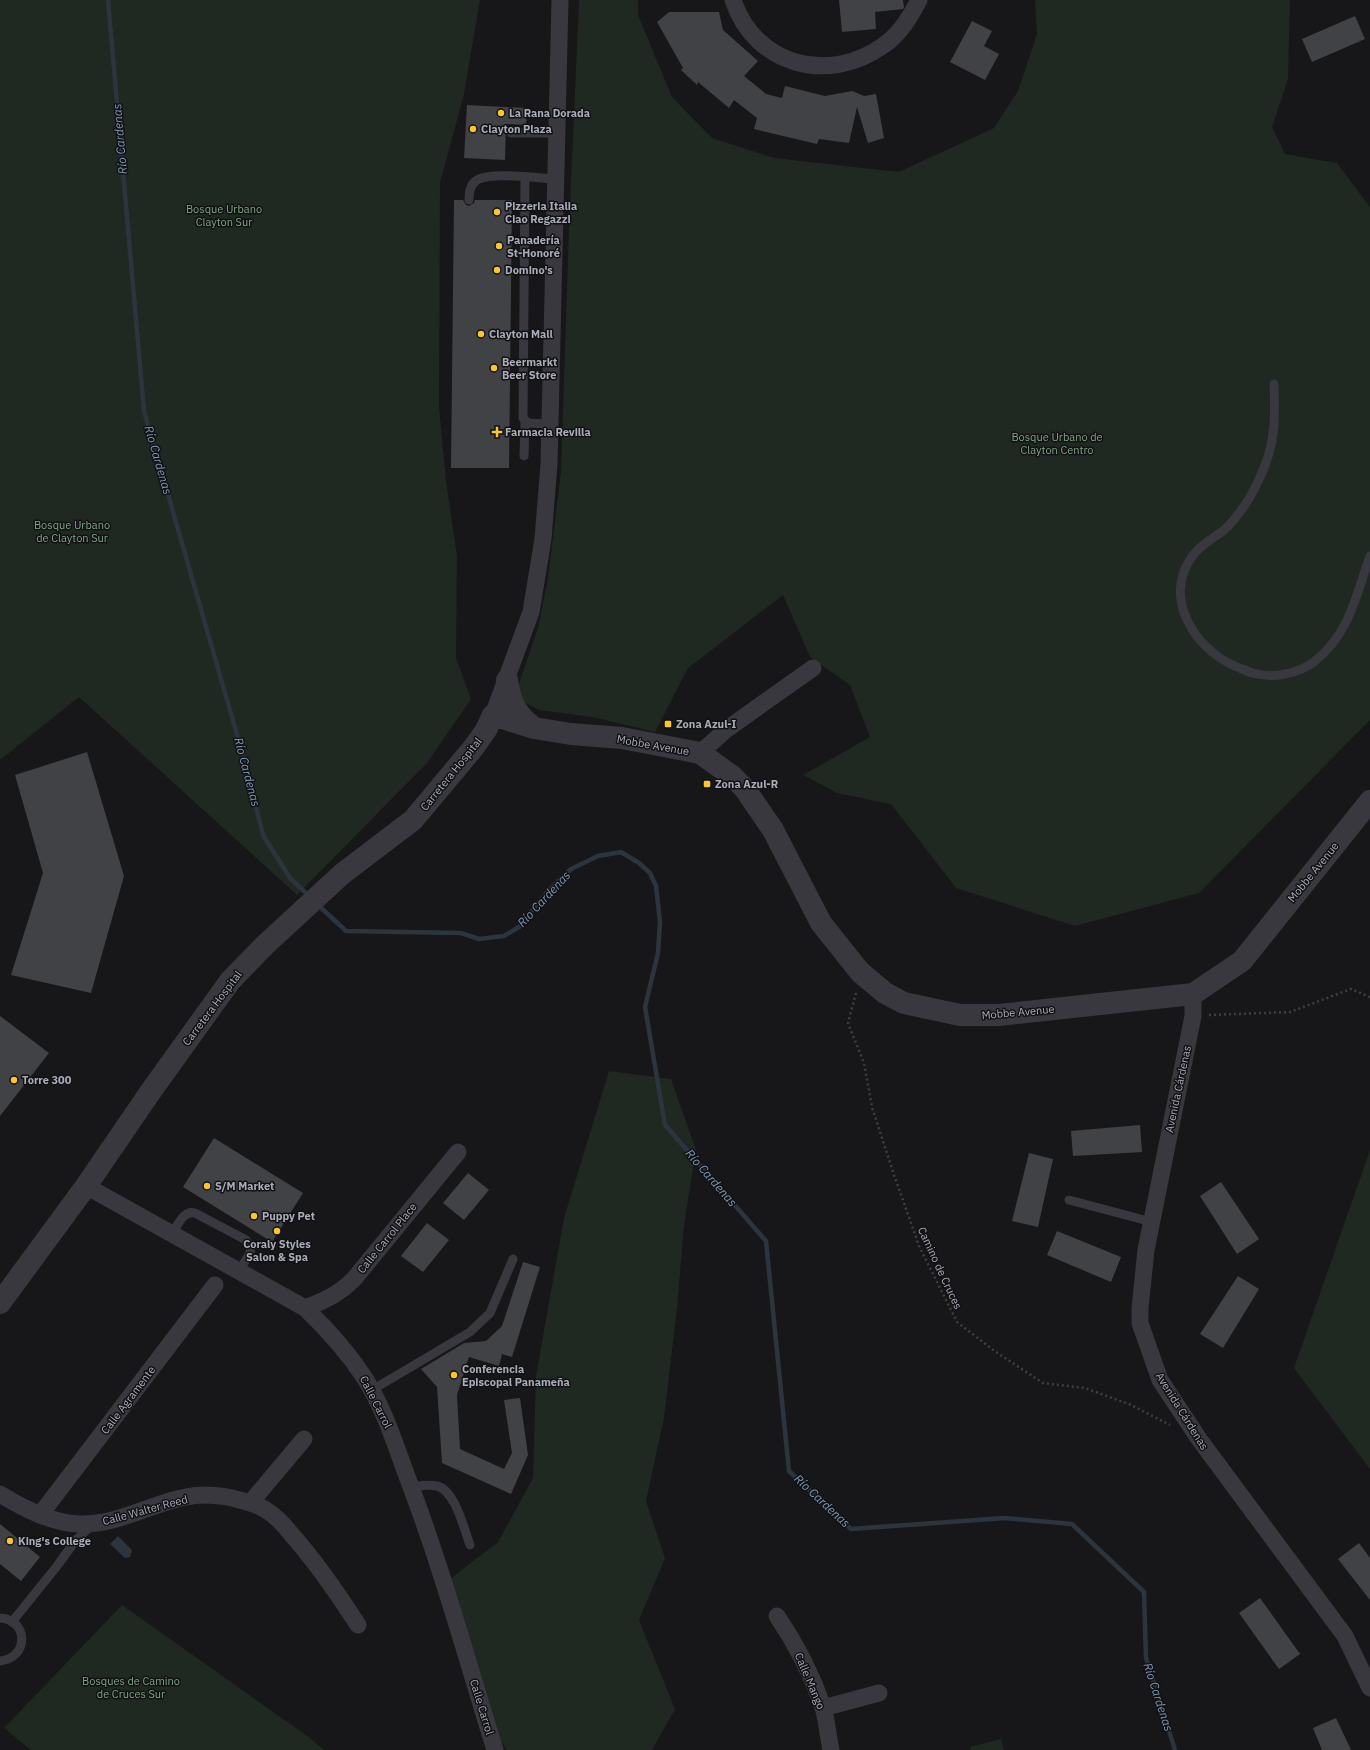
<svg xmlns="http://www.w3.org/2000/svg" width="1370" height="1750" viewBox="0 0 1370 1750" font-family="'IBM Plex Sans',sans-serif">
	<rect width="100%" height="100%" fill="#171719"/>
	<!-- green -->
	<g fill="#1f2821">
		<path d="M0,0h480l-16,94 -24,89 -1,224 7,74 11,75 -1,102 15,41 -44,64 -130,132 -218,-198 -79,63z"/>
		<path d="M579,0h59v15l34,82 40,41 62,20 125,14 95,-44 24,-37 19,-57 -2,-34h255l-2,79 -16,48 13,27 52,9 33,44v513l-171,173 -124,33 -119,-38 -65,-84 -54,-11 -34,-18 67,-38 -20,-52 -40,-28 -27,-62 -95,73 -33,64 -63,-15 -53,-7 -17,-9 -4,-15 20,-58 10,-50 13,-106 8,-245z"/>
		<path d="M609,1071l62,8 25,71 -12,75 -7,83 -13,110 -18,83 19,57 -26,62 36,89 -23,41h-145l-32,-46 -25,-125 48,-37 35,-64 3,-102 28,-158z"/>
		<path d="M1370,1150v319l-76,-101z"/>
		<path d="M122,1605l188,133 14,12h-293l-27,-22z"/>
		<path d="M1001,1739l3,11h-33l-1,-3z"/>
	</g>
	<!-- water -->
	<path fill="#2c353e" d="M118,1536l14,14 -2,7 -5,1 -15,-14z"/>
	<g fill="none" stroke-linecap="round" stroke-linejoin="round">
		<!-- stream -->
		<g stroke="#2c353e" stroke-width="4.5">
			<path d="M108,0l36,411 98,341 21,83 27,43 19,18"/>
			<path d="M317,904l29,27 115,2 18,6 25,-3 15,-9 30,-37 22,-21 27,-13 23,-4 18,11 11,10 6,13 4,36 -2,31 -13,54 20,118 101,116 23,230 62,58 154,-11 67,6 72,68 2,66 29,92"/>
		</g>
	</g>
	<!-- building -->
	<g fill="#414246">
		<path d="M839,0h64l1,7 -1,2 -28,3 1,17 -34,3z"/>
		<path d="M669,12h50l4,18 35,31 -14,15 22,18 16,4 3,-12 40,10 27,-5 12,5 12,-2 8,44 -16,5 -11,-36 -8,36 -30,-4 -2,5 -63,-15 3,-11 -23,-18 -5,8 -31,-26 -1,3 -16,-15 2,-2 -26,-46z"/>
		<path d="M1355,16l10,23 -53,23 -10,-23z"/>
		<path d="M972,21l20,10 -8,15 15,8 -14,26 -35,-18z"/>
		<path d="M467,105l60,3 -1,17 -20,-1 -1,36 -41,-2z"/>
		<path d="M454,200h9l3,5 3,1 5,-3 1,-3h37l-3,268h-58z"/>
		<path d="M87,752l37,124 -33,117 -80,-18 32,-102 -28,-98z"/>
		<path d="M0,1016l49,37 -49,63z"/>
		<path d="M1140,1125l2,27 -69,4 -2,-25z"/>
		<path d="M214,1138l89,55 -31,49 -89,-55z"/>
		<path d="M1029,1153l24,6 -15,68 -26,-6z"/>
		<path d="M468,1173l21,17 -25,30 -21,-17z"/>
		<path d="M1221,1182l38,57 -22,15 -37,-58z"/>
		<path d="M427,1223l22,17 -26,32 -22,-16z"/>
		<path d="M1057,1231l64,26 -10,25 -64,-27z"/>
		<path d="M523,1262l17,5 -28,90 -10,-3 -3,12 -30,-9 -12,38 3,54 44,20 8,-16 -8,-53 16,-2 8,57 -17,39 -69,-31 -5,-76 -16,-18 43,-26 22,-2 16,-15z"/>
		<path d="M1238,1276l21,13 -36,59 -23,-14z"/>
		<path d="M0,1524l40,33 -19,24 -21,-17z"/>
		<path d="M1359,1543l11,15v42l-32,-41z"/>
		<path d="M1260,1598l40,56 -21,15 -40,-56z"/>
		<path d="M1336,1718l15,32h-29l-9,-22z"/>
	</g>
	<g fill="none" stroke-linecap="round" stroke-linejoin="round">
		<!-- path -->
		<g stroke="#3e3f45" stroke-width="2.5" stroke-dasharray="2 3" stroke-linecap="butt">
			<path d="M856,993l-8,30 16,40 8,44 21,65 26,74 38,76 39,30 47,31 42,5 46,17 39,20"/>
			<path d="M1209,1015l81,-3 61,-23 19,8"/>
		</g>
		<!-- service -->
		<g stroke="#38383e" stroke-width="9">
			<path d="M511,133h46"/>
			<path d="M525,178l-2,240 5,5 22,1"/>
			<path d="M469,200c0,-8 2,-18 10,-21 15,-7 59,-1 77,0"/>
			<path d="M1274,384c2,47 0,70 -24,113 -7,11 -15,24 -26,33 -10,8 -22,14 -30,24 -30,38 -6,85 31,107 8,5 18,8 27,12 20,6 47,1 63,-12 35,-28 41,-66 55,-105"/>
			<path d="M524,456l1,-34"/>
			<path d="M1069,1200l83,22"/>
			<path d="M172,1234c6,-9 11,-24 23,-21l51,27 5,7 -1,6 -11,18"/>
			<path d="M372,1390l98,-58 20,-19 23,-54"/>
			<path d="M411,1487c8,-1 18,-3 26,-1 18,4 27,43 33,59"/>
			<path d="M0,1618c29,2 29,40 0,43"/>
			<path d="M12,1622l45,-56 19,-26 16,-15"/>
		</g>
		<!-- minor -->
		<g stroke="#38383e" stroke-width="17">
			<path d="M733,0c22,66 96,85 151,45 16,-11 26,-28 35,-45"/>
			<path d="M493,715l38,-103 12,-73 6,-75 11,-464"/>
			<path d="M700,753l27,-24 86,-61"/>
			<path d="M1193,994v22l-47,234 -6,58v15l20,57 39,59 146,197 25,52"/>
			<path d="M86,1186l219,122c22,21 42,43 59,69 20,31 31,67 44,102 34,89 59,181 87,271"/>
			<path d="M305,1308c19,-7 34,-14 49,-29l104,-127"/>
			<path d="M0,1494c23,14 51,29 78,30 44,2 82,-27 124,-29 9,0 21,1 30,3 12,3 23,5 34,12 10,6 19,16 26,25 25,28 46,59 66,90"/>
			<path d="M251,1502l53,-63"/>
			<path d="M40,1515l175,-230"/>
			<path d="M777,1616c19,28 35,59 46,91 4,14 5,29 8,43"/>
			<path d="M823,1708l56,-15"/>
		</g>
		<!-- tertiary -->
		<g stroke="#38383e" stroke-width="22">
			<path d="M507,680c3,21 9,35 26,47"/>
			<path d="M0,1303l86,-117 65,-95 79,-110 35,-36 77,-71 71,-54 61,-73 12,-17 7,-15 41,13 37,6 51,4 78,15 32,23 13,13 28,41 48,93 39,49 25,21 19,10 56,12h39l194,-21 49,-33 128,-160"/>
		</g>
	</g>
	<!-- markers -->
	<g fill="#fac52f" stroke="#121214" stroke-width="1.5">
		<circle cx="501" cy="113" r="4"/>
		<circle cx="473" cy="129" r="4"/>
		<circle cx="497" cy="212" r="4"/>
		<circle cx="499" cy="246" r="4"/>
		<circle cx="497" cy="270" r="4"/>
		<circle cx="481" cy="334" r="4"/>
		<circle cx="494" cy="368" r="4"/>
		<path d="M495 426h4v4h4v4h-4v4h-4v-4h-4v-4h4z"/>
		<rect x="664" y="720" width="8" height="8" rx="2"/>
		<rect x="703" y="780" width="8" height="8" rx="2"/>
		<circle cx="14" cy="1080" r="4"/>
		<circle cx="207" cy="1186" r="4"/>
		<circle cx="254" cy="1216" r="4"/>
		<circle cx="277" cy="1231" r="4"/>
		<circle cx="454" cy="1375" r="4"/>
		<circle cx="10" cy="1541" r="4"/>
	</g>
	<g text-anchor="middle" stroke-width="3" stroke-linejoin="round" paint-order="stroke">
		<!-- poi labels -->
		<g font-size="11" font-weight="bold" fill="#a9adba" stroke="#121214" text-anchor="start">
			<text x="509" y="117">La Rana Dorada</text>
			<text x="481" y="133">Clayton Plaza</text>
			<text x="505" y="210">Pizzeria Italia<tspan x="505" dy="13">Ciao Regazzi</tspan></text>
			<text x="507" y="244">Panadería<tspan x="507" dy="13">St-Honoré</tspan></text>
			<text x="505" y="274">Domino's</text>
			<text x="489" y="338">Clayton Mall</text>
			<text x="502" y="366">Beermarkt<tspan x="502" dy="13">Beer Store</tspan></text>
			<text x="505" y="436">Farmacia Revilla</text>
			<text x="676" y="728">Zona Azul-I</text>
			<text x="715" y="788">Zona Azul-R</text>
			<text x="22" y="1084">Torre 300</text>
			<text x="215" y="1190">S/M Market</text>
			<text x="262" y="1220">Puppy Pet</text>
			<text x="277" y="1248" text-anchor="middle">Coraly Styles<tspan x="277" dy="13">Salon &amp; Spa</tspan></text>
			<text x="462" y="1373">Conferencia<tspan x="462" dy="13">Episcopal Panameña</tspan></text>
			<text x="18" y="1545">King's College</text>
		</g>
		<!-- park labels -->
		<g font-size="11" fill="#7fa584" stroke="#121214">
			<text x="224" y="213">Bosque Urbano<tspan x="224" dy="13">Clayton Sur</tspan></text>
			<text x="1057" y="441">Bosque Urbano de<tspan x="1057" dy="13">Clayton Centro</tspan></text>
			<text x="72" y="529">Bosque Urbano<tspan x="72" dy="13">de Clayton Sur</tspan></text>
			<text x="131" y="1685">Bosques de Camino<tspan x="131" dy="13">de Cruces Sur</tspan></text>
		</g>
		<!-- street labels -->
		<g font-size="11" fill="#a9adba" stroke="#121214">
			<text transform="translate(653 745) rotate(10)" y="4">Mobbe Avenue</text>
			<text transform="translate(451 774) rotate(-51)" y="4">Carretera Hospital</text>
			<text transform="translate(1313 872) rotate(-51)" y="4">Mobbe Avenue</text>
			<text transform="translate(212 1008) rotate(-53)" y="4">Carretera Hospital</text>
			<text transform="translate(1018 1012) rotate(-5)" y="4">Mobbe Avenue</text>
			<text transform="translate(1178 1089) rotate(-78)" y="4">Avenida Cárdenas</text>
			<text transform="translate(387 1238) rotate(-51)" y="4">Calle Carrol Place</text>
			<text transform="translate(940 1268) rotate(65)" y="4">Camino de Cruces</text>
			<text transform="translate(128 1400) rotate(-53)" y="4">Calle Agramente</text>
			<text transform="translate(376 1402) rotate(63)" y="4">Calle Carrol</text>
			<text transform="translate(1182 1411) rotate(58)" y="4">Avenida Cárdenas</text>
			<text transform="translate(145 1510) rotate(-15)" y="4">Calle Walter Reed</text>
			<text transform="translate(810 1681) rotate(67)" y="4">Calle Mango</text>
			<text transform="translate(482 1707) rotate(73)" y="4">Calle Carrol</text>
		</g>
		<!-- water labels -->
		<g font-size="12" font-style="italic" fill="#7e98b6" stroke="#121214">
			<text transform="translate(120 139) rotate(-95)" y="4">Río Cardenas</text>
			<text transform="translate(158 460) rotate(74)" y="4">Río Cardenas</text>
			<text transform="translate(247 772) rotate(75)" y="4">Río Cardenas</text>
			<text transform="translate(544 899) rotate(-47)" y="4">Río Cardenas</text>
			<text transform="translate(711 1178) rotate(49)" y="4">Río Cardenas</text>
			<text transform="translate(822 1501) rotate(43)" y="4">Río Cardenas</text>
			<text transform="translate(1158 1697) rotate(72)" y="4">Río Cardenas</text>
		</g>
	</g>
</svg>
